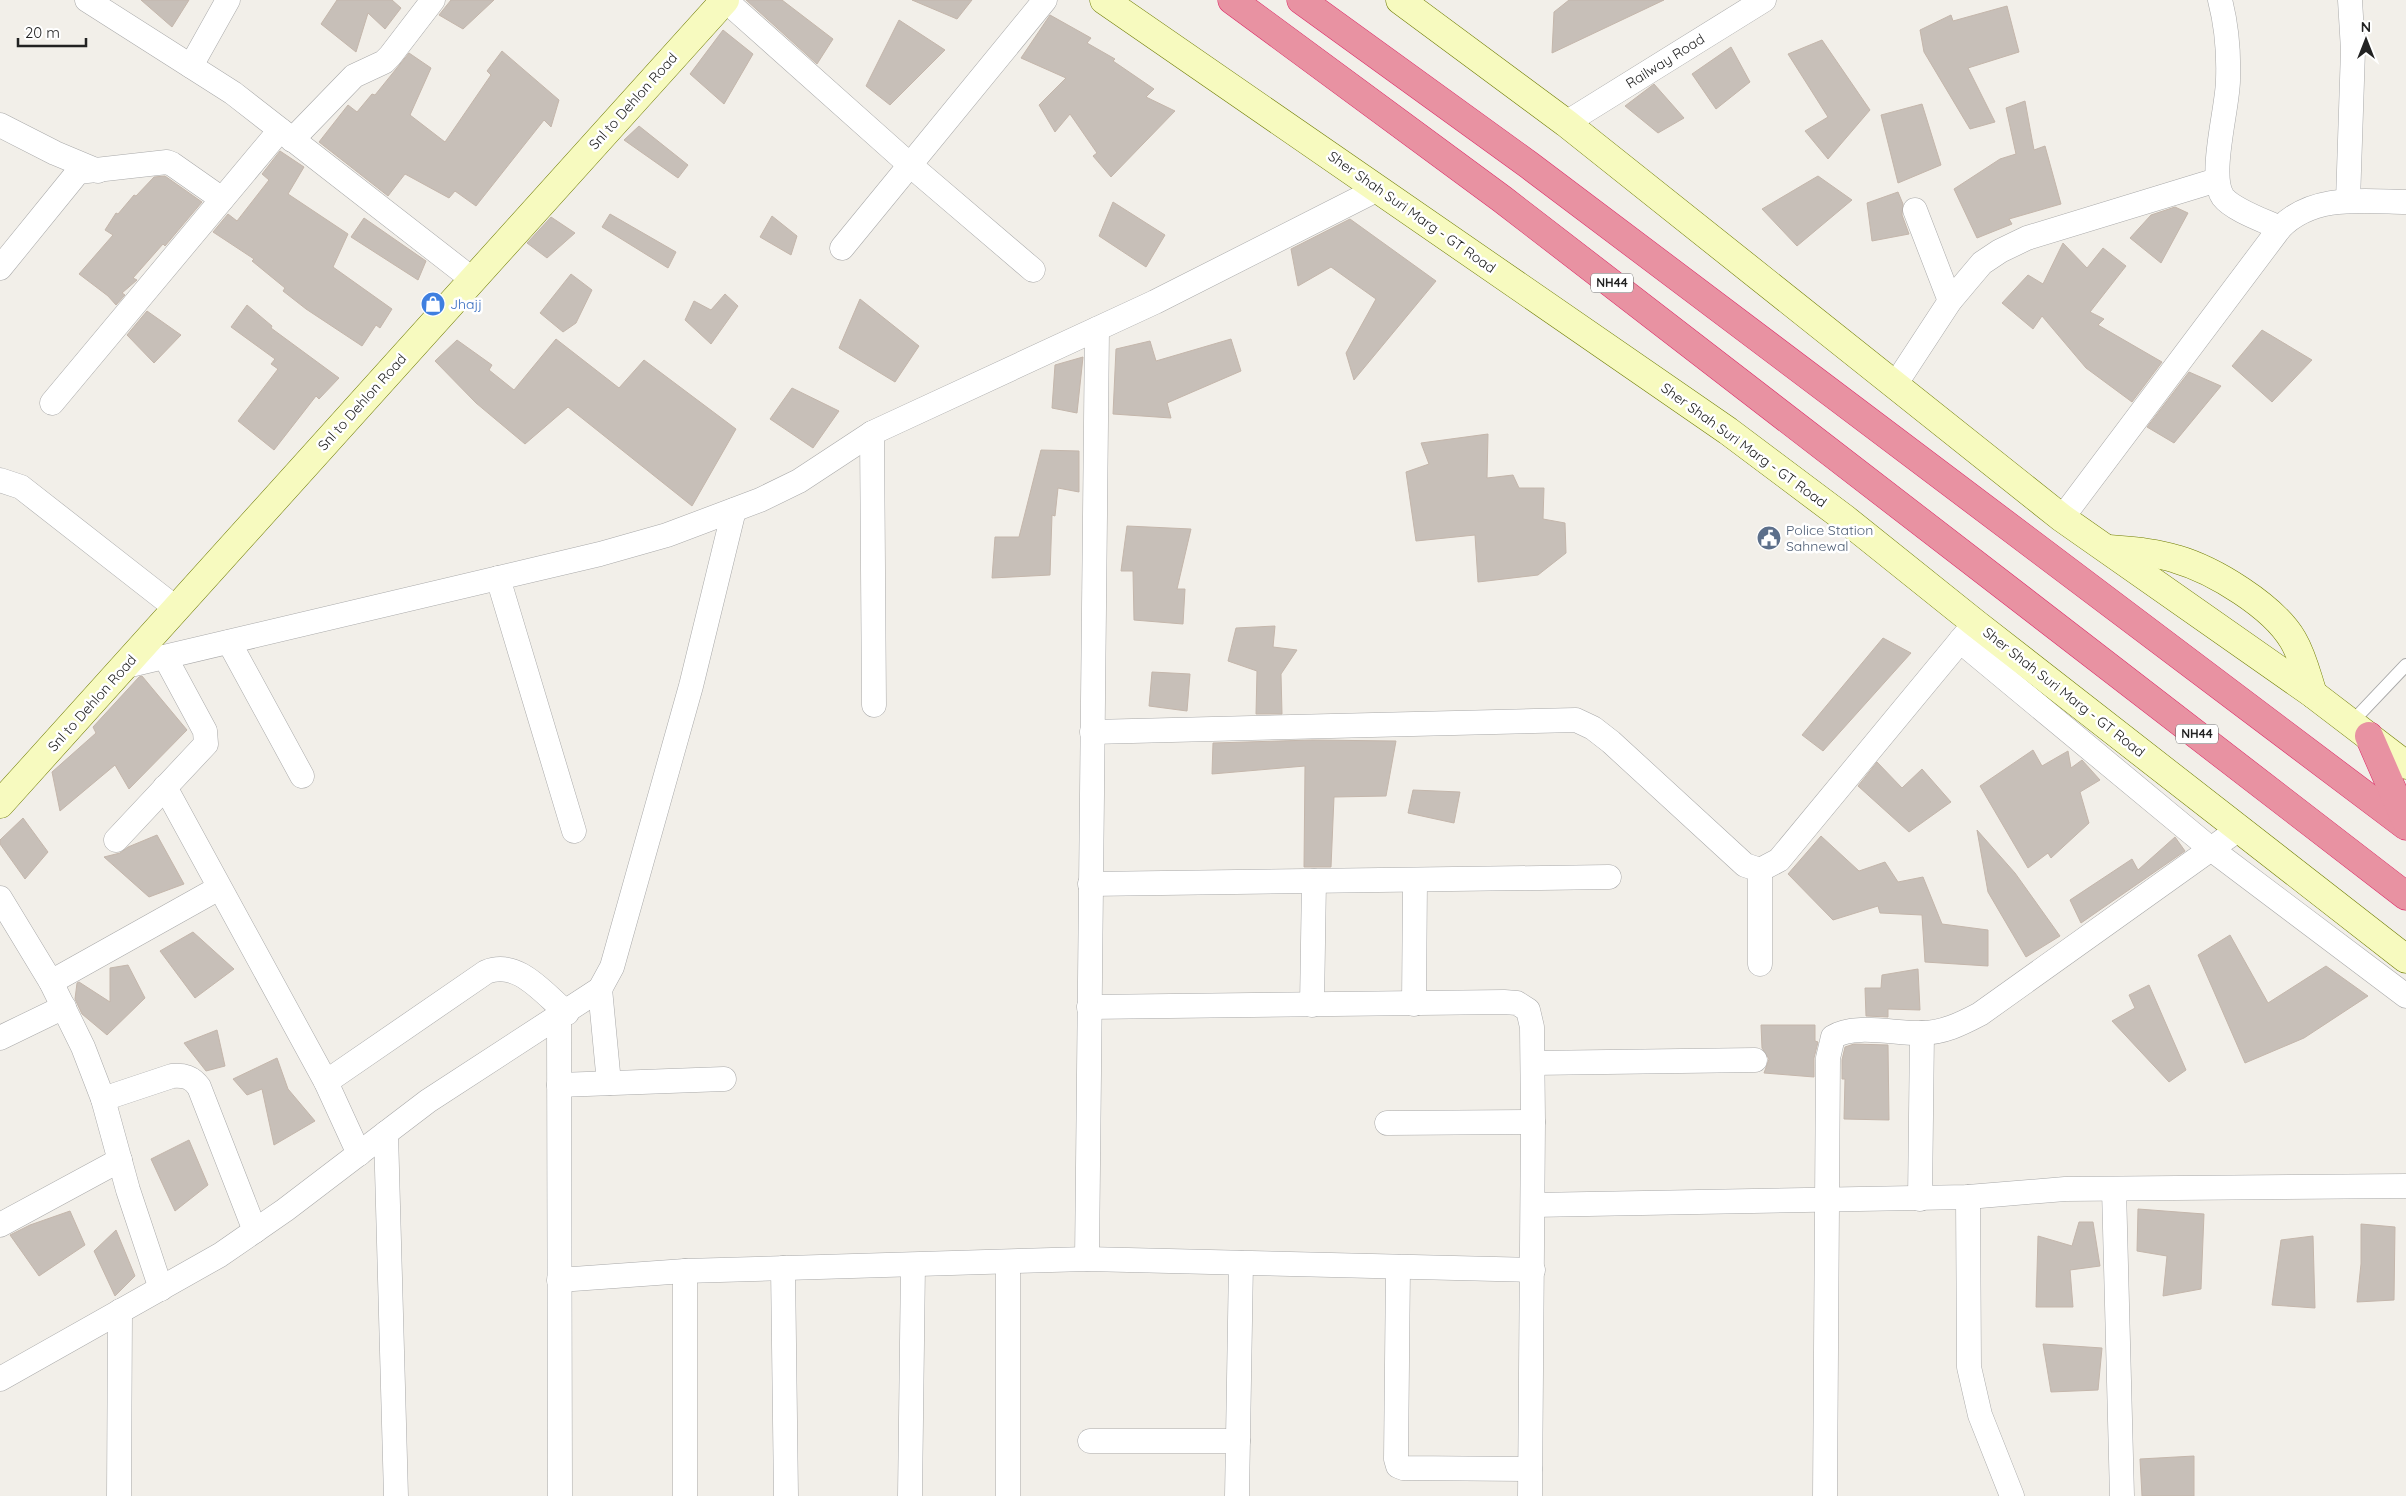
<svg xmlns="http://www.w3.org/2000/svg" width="2406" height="1496" viewBox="0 0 2406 1496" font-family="Quicksand,sans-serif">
	<rect width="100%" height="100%" fill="#f2efe9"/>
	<!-- building -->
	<g fill="#c7bfb8" stroke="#c4b6ab">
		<path d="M141,0h48l-17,27z"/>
		<path d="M337,0h55l9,8 -16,21 -17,-16 -12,39 -35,-28z"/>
		<path d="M451,0h43l-31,29 -24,-14z"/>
		<path d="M746,0h36l51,39 -16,25z"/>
		<path d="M912,0h60l-15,19z"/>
		<path d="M1569,0h95l-112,53 2,-41z"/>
		<path d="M2007,6l12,46 -51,16 27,54 -25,7 -46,-77 -4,-22 31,-15 2,6z"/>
		<path d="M1050,15l41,23 -4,5 28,16 -2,2 41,28 -8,8 29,14 -64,66 -18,-21 4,-3 -27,-39 -15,18 -16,-27 27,-27 -45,-20z"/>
		<path d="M899,20l46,30 -55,55 -24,-19z"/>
		<path d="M723,30l30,24 -29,50 -34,-30z"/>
		<path d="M1822,40l48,70 -42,49 -23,-28 23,-14 -40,-63z"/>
		<path d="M1731,47l19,35 -34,27 -24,-35z"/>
		<path d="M502,51l57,49 -8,27 -7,-7 -68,86 -21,-15 -6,7 -44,-24 -17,22 -69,-54 29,-37 9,7 15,-18 3,1 34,-42 22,15 -21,47 35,27 46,-67 -4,-4z"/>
		<path d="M1654,84l30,34 -26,15 -33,-27z"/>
		<path d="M2025,101l9,49 11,-4 16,58 -52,15 3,5 -35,14 -23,-49 46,-30 16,-5 -10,-46z"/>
		<path d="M1922,104l19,61 -43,18 -17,-68z"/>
		<path d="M639,126l49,39 -10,13 -54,-38z"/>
		<path d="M280,151l24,16 -16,27 60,40 -15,33 59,42 -12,19 -4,-3 -14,21 -56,-37 -23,-18 2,-3 -33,-27 2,-2 -41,-27 15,-18 9,7 32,-41 -7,-6z"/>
		<path d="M165,176l37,26 -37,44 -2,-2 -30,34 4,2 -15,13 3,2 -9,10 -8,-9 -29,-22 34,-39 -8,-5 11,-17 2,1 16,-19 2,1 18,-19z"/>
		<path d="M1818,176l34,24 -55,46 -35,-37z"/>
		<path d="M1898,192l5,12 -1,11 7,19 -37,7 -5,-38z"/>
		<path d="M1113,202l52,33 -19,32 -47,-31z"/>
		<path d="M2175,207l13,6 -27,50 -31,-25 21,-23z"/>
		<path d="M610,214l66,38 -8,16 -66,-41z"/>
		<path d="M772,216l25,20 -6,19 -31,-18z"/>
		<path d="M551,217l24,16 -28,25 -20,-15z"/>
		<path d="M364,218l62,43 -8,19 -67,-43z"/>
		<path d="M1350,219l86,62 -82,99 -8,-27 30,-54 -45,-32 -33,19 -7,-37z"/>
		<path d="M2063,243l24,25 16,-20 23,18 -36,46 14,7 -6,6 64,37 -30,40 -46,-34 -44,-52 -9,13 -31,-26 26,-28 15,9z"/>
		<path d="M571,274l21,16 -16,33 -13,9 -23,-19z"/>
		<path d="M725,294l13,12 -27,38 -26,-24 9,-19 17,9z"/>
		<path d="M860,299l59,47 -24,36 -56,-34z"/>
		<path d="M247,305l25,21 -1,2 68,50 -20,21 -3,-3 -42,54 -36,-29 40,-52 -7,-5 4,-5 -44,-32z"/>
		<path d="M147,311l34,24 -27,28 -27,-28z"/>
		<path d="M2262,330l50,30 -40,42 -40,-36z"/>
		<path d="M556,339l63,49 25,-28 92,69 -44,77 -124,-99 -43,37 -49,-41 -41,-42 22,-21 35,25 -3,5 25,20z"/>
		<path d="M1231,339l10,32 -74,32 4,15 -58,-4 3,-65 34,-8 6,20z"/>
		<path d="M1083,357l-6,56 -25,-5 3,-43z"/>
		<path d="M2189,372l32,14 -47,57 -27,-16z"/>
		<path d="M792,388l47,23 -26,37 -43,-29z"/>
		<path d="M1488,434l-1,44 26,-3 6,13h25l-1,31 22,4 1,30 -28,22 -60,7 -3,-47 -59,6 -10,-69 23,-8 -8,-21z"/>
		<path d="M1041,450l38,1v41l-21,-4 -3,28 -3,-1 -2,60 -58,3 3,-41h24z"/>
		<path d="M1127,526l64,3 -14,60h8l-2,35 -49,-4 -1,-49h-12z"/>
		<path d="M1275,626l-2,21 24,3 -16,24 1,40h-26l1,-43 -29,-10 8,-33z"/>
		<path d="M1883,638l28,15 -88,98 -21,-16z"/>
		<path d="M1152,672l38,2 -3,37 -38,-5z"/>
		<path d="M142,676l45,54 -58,59 -14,-24 -55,46 -8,-39 44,-39 -3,-6 46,-50z"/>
		<path d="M1312,740l84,1 -10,55 -52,1 -3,70h-27l1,-101 -93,8 1,-31z"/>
		<path d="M2033,750l9,16 26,-15 3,17 11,-8 18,20 -20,12 9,31 -38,35 -3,-5 -20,15 -48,-82z"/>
		<path d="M1877,762l25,26 20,-19 29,33 -42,30 -51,-46z"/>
		<path d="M1413,790l47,2 -6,31 -46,-10z"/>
		<path d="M23,818l25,34 -23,27 -25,-35v-4z"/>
		<path d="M1977,830l38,43 45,63 -34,21 -38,-65z"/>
		<path d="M157,835l27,49 -35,13 -45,-40 16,-4 8,-6z"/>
		<path d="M1821,836l38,35 26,-9 13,20 25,-5 19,47 46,6v36l-63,-4 -3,-47 -42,-2 -2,-7 -45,14 -45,-46z"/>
		<path d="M2175,837l10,14 -104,72 -11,-23 62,-41 6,11z"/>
		<path d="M193,932l41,37 -39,29 -35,-47z"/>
		<path d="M2230,935l38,68 58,-37 42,30 -64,42 -59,25 -47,-108z"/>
		<path d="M128,965l17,33 -38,37 -25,-21 -7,-15 2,-16 2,-1 31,20v-34z"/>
		<path d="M1918,969l2,41 -32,-1v8l-22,-1 -1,-28h16l1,-13z"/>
		<path d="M2149,985l37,85 -17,12 -57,-61 23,-13 -6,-13z"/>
		<path d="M1761,1025h54v16l3,1 -4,16v19l-50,-4 5,-14 -7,-11z"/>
		<path d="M217,1030l8,36 -19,5 -22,-28z"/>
		<path d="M1854,1044l34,1 1,75 -45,-1 1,-40h-3v-19l3,-13z"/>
		<path d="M277,1058l11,31 27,32 -41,24 -12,-56 -15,6 -14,-16z"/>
		<path d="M189,1140l19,45 -33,26 -24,-52z"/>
		<path d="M2138,1209l66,5 -3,75 -38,7 4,-40 -30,-5z"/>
		<path d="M70,1211l15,34 -46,31 -29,-41 20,-10z"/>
		<path d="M2079,1222h14l7,44 -30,4 3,37h-37l2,-71 34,10z"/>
		<path d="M2361,1224l34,3 -1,73 -37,2 4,-38z"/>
		<path d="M116,1230l19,46 -20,20 -21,-45z"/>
		<path d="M2313,1236l2,72 -43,-3 9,-65z"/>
		<path d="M2043,1344l59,4 -4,42 -47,2z"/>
		<path d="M2194,1456v40h-52l-2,-37z"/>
	</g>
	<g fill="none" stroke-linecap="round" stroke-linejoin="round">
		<defs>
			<path id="lane" d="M2351,723l55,-58"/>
			<g id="street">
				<path d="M87,0l146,93 239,186"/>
				<path d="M725,0l185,165 123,105"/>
				<path d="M2220,0c7,27 9,52 8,80 0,27 -20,96 -5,117 10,13 42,24 57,31"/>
				<path d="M191,66l37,-66"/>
				<path d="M1566,123l198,-123"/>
				<path d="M0,125l55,28 43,18"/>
				<path d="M292,140l62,-64 30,-14 6,-6 43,-56"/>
				<path d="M2348,201l5,-151 -3,-50"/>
				<path d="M1915,210l35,91"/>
				<path d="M842,248l203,-248"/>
				<path d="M0,268l78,-96 89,-10 5,2 50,35"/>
				<path d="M1895,385l55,-84 32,-38 18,-12 27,-13 190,-58"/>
				<path d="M52,403l228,-273"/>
				<path d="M872,433l2,272"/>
				<path d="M0,480l21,7 156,122"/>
				<path d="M2062,518l218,-290c33,-34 82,-27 126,-26"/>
				<path d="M498,578l76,253"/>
				<path d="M1960,641l251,208 195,147"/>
				<path d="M229,642l73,134"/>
				<path d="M126,666l474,-112 67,-19 93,-35 39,-19 73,-48 283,-131 223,-113"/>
				<path d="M1092,732l484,-12 17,8 18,14 134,123 15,5 19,-10 196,-237"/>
				<path d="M165,787l161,295 33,72"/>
				<path d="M116,840l90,-96 -1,-13 -40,-74"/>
				<path d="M1760,870v94"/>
				<path d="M1090,884l519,-7"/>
				<path d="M0,898l51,84 32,65 20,52 25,91 33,99"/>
				<path d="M51,982l168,-94"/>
				<path d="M600,989l9,94"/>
				<path d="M1414,1004l1,-124"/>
				<path d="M1312,1005l2,-124"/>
				<path d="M1089,1007l415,-5 13,1 11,7 4,17 1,95 -3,374"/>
				<path d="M559,1018l1,478"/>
				<path d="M0,1038l64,-31"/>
				<path d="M1533,1063l222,-3"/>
				<path d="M326,1082l160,-110c32,-13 57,21 81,41"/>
				<path d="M559,1085l165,-6"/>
				<path d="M103,1099l69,-23c12,-1 20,1 27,11l56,144"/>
				<path d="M1387,1123l146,-1"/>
				<path d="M386,1133l10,363"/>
				<path d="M2114,1189l8,307"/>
				<path d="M1968,1197l1,170 11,48 32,81"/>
				<path d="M1920,1199l2,-166"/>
				<path d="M1533,1205l435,-8 97,-8 341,-3"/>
				<path d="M0,1225l120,-65"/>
				<path d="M1087,1259l10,-930"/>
				<path d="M1398,1267l-2,192 2,7 5,2 127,1"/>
				<path d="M783,1268l3,228"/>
				<path d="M685,1271v225"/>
				<path d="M559,1280l126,-9 402,-12 446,11"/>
				<path d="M0,1379l220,-124 65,-45 143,-109 172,-112 12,-22 79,-281 43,-176"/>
				<path d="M1090,1441h148"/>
				<path d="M119,1496l1,-185"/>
				<path d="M910,1496l3,-231"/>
				<path d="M1008,1496v-234"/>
				<path d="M1237,1496l4,-233"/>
				<path d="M1825,1496l3,-438 5,-21c21,-14 64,-3 88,-4 22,0 40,-9 59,-19l259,-185"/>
			</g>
			<g id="secondary">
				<path d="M1104,0l624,431 116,87 131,105 431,336"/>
				<path d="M1400,0l166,123 496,395 251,176 93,71"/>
				<path d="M2108,549c23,2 46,3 68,10 38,11 97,47 117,81 10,17 14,36 20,54"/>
				<path d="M0,804l725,-804"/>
			</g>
			<g id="highway">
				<path d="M1232,0l270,199 904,697"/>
				<path d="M1301,0l228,165 877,661"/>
				<path d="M2369,736l37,85"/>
			</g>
		</defs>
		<!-- lane casing -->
		<use href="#lane" stroke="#a9a9a9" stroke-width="14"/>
		<!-- street casing -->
		<use href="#street" stroke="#a9a9a9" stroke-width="25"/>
		<!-- secondary casing -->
		<use href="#secondary" stroke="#707d05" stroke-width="29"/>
		<!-- highway casing -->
		<use href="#highway" stroke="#dc2a67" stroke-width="29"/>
		<!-- lane -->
		<use href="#lane" stroke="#fff" stroke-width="12"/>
		<!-- street -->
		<use href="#street" stroke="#fff" stroke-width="24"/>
		<!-- secondary -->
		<use href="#secondary" stroke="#f7fabf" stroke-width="28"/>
		<!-- highway -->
		<use href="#highway" stroke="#e892a2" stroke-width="28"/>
	</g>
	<!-- icons -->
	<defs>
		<symbol id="shop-disc" viewBox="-11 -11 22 22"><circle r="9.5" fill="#3f7fe0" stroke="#fff"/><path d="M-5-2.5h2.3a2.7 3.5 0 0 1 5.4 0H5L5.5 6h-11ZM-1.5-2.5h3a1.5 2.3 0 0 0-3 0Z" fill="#fff"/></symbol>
		<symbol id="civic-disc" viewBox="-11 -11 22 22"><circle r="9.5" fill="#5c6f8a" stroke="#fff"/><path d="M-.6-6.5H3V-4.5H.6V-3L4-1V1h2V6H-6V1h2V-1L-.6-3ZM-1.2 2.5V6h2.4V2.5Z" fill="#fff"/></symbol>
	</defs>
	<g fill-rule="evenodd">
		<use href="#shop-disc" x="419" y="290" width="28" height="28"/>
		<use href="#civic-disc" x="1755" y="524" width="28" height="28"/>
	</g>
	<g text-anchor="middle" stroke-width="5" stroke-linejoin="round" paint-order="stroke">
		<!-- shield labels -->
		<g fill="#fff" stroke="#646464" stroke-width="1">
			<rect x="1591" y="273.5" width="42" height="19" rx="4"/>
			<rect x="2176" y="724.5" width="42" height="19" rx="4"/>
		</g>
		<g font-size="12" font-weight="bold" fill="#222">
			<text x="1612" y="287">NH44</text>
			<text x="2197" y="738">NH44</text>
		</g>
		<!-- street labels -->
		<g font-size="14" fill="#222" stroke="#fff">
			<text transform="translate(1665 61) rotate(-32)" y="5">Railway Road</text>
			<text transform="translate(633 101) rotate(-48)" y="5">Snl to Dehlon Road</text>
			<text transform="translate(1412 212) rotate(35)" y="5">Sher Shah Suri Marg - GT Road</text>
			<text transform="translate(362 402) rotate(-48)" y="5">Snl to Dehlon Road</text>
			<text transform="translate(1744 445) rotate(36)" y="5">Sher Shah Suri Marg - GT Road</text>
			<text transform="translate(2064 692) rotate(38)" y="5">Sher Shah Suri Marg - GT Road</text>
			<text transform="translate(92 703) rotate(-48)" y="5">Snl to Dehlon Road</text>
		</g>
		<!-- shop labels -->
		<g font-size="14" fill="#366cbe" stroke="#fff" text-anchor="start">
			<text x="450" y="309">Jhajj</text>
		</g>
		<!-- service labels -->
		<g font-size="14" fill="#4e5e75" stroke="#fff" text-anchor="start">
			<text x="1786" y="535">Police Station<tspan x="1786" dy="16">Sahnewal</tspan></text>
		</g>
	</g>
	<!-- north arrow -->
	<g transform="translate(2366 40)" stroke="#ffffff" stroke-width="4" paint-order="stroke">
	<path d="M0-4L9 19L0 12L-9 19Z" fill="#222222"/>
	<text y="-8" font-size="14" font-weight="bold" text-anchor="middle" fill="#222222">N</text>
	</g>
	<!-- scale -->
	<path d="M18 38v8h68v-8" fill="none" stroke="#222222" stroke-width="2.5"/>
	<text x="25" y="38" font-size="15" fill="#222222" stroke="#ffffff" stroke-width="4" paint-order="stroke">20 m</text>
</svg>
